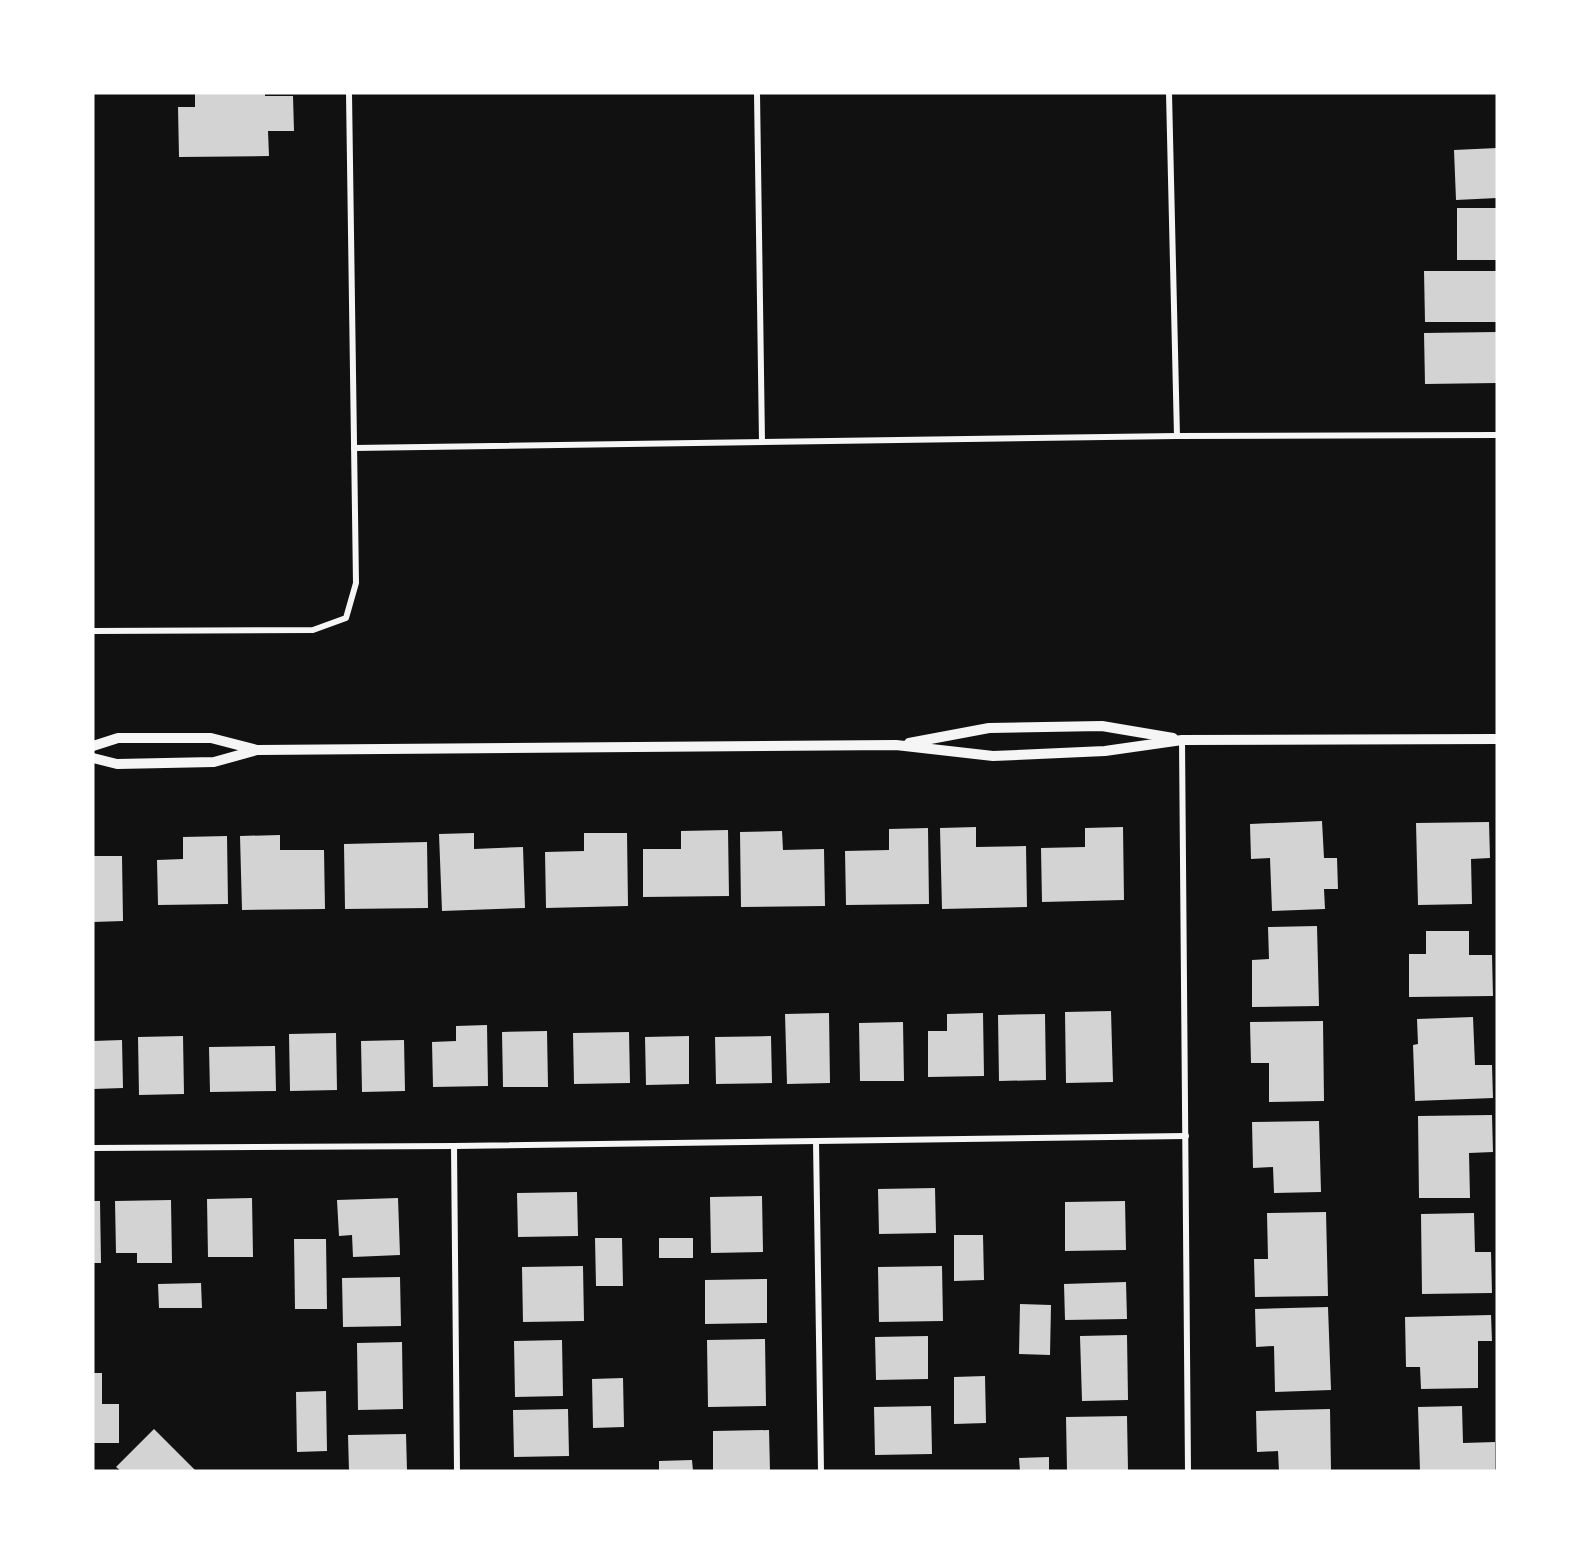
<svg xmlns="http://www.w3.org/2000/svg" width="1590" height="1564" viewBox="0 0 1590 1564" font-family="Montserrat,sans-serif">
	<rect width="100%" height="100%" fill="#111"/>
	<!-- building -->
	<g fill="#d3d3d3">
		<path d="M195,93h70v3h28l1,35h-26l1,25 -90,1 -1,-50h17z"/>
		<path d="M1497,148v50l-41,2 -2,-50z"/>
		<rect x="1457" y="208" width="40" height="52"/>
		<path d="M1424,271h73v51h-72z"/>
		<path d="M1497,332v51l-72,1 -1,-51z"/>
		<path d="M1322,821l2,37h13l1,31h-14l1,20 -53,2 -2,-53 -19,1 -1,-35z"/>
		<path d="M1489,822l1,36 -19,1 1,45 -54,1 -2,-82z"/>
		<path d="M976,827v20l50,-1 1,61 -85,2 -2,-81z"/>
		<path d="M1123,827l1,73 -82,2 -1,-54 44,-1v-19z"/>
		<path d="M928,828l1,76 -83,1 -1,-54 44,-1v-21z"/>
		<path d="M728,830l1,66 -86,1v-48h38v-18z"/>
		<path d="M782,831l1,19 41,-1 1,57 -84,1 -1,-75z"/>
		<path d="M474,833v16l49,-2 2,61 -83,3 -3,-77z"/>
		<path d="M584,833h43l1,73 -82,2 -1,-56 39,-1z"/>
		<path d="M280,835v15h44l1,59 -83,1 -2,-74z"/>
		<path d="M227,836l1,68 -70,1 -1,-45 26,-1v-22z"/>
		<path d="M427,842l1,66 -83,1 -1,-65z"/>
		<path d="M93,856h29l1,65 -30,1z"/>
		<path d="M1317,926l2,80 -67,1v-47l17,-1 -1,-32z"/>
		<path d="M1426,931h43v24h23l1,41 -84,1v-43h17z"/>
		<path d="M1111,1011l2,71 -47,1 -1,-71z"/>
		<path d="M829,1013l1,70 -43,1 -2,-70z"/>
		<path d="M983,1013l1,63 -56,1v-46h19v-17z"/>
		<path d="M1045,1014l1,66 -47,1 -1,-66z"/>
		<path d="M1473,1017l2,48h17l1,33 -78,3 -2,-56 5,-1 -1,-25z"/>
		<path d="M1323,1021l1,80 -55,1v-39h-18l-1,-41z"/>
		<path d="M903,1022l1,59h-44l-1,-58z"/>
		<path d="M487,1025l1,61 -55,1 -1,-45 24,-1v-15z"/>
		<path d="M547,1031l1,56h-45l-1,-55z"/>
		<path d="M629,1032l1,51 -56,1 -1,-51z"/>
		<path d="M336,1033l1,57 -47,1 -1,-57z"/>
		<path d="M183,1036l1,58 -45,1 -1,-58z"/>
		<path d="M689,1036v48l-43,1 -1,-48z"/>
		<path d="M771,1036l1,47 -56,1 -1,-47z"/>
		<path d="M122,1040l1,48 -30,1v-48z"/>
		<path d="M404,1040l1,51 -43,1 -1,-51z"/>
		<path d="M275,1046l1,45 -66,1 -1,-45z"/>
		<path d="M1492,1115l1,37 -24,1 1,45h-51l-1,-82z"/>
		<path d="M1319,1121l2,71 -47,1 -1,-26 -20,1 -1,-46z"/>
		<path d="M935,1188l1,45 -57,1 -1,-45z"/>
		<path d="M577,1192l1,44 -60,1 -1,-44z"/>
		<path d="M762,1196l1,56 -52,1 -1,-56z"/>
		<path d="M252,1198l1,59h-45l-1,-58z"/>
		<path d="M398,1198l2,57 -47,2 -1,-22 -13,1 -2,-36z"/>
		<path d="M171,1200l1,63h-35v-10h-21l-1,-52z"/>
		<path d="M93,1201h7l1,62h-8z"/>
		<path d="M1125,1201l1,49 -61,1v-49z"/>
		<path d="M1326,1212l2,84 -73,1 -1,-38h14l-1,-46z"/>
		<path d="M1474,1213l1,39h16l1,41 -70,1 -1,-80z"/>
		<path d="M954,1235h29l1,45 -30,1z"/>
		<path d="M595,1238h27l1,48h-27z"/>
		<rect x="659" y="1238" width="34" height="20"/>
		<path d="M294,1239h32l1,70h-32z"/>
		<path d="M583,1266l1,55 -61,1 -1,-55z"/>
		<path d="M942,1266l1,55 -64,1 -1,-55z"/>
		<path d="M400,1277l1,49 -58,1 -1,-49z"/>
		<path d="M767,1279v44l-62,1v-44z"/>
		<path d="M1126,1282l1,37 -62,1 -1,-36z"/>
		<path d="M201,1283l1,25h-43l-1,-24z"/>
		<path d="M1020,1304l31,1 -1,50 -31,-1z"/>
		<path d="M1328,1307l3,83 -56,2 -1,-46 -18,1 -1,-38z"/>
		<path d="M1491,1315l1,26h-14v47l-57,1 -1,-22h-14l-1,-50z"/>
		<path d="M1127,1335l1,65 -46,1 -2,-65z"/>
		<path d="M928,1336v43l-52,1 -1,-43z"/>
		<path d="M765,1339l1,67 -58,1 -1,-67z"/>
		<path d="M562,1340l1,56 -48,1 -1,-56z"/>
		<path d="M402,1342l1,67 -45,1 -1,-67z"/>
		<path d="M93,1373h9v31h17v39h-26z"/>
		<path d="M985,1376l1,47 -32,1v-47z"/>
		<path d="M623,1378l1,49 -31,1 -1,-49z"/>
		<path d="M326,1391l1,60 -30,1 -1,-60z"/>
		<path d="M931,1406l1,48 -57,1 -1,-48z"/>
		<path d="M1462,1406l1,37 32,-1v29h-75l-2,-64z"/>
		<path d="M568,1409l1,47 -55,1 -1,-47z"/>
		<path d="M1330,1409l1,62h-52l-1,-20 -21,1 -1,-41z"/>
		<path d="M1127,1416l1,55h-61l-1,-54z"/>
		<path d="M154,1429l42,42h-75l-5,-4z"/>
		<path d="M769,1430l1,41h-57v-40z"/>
		<path d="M406,1434l1,37h-58l-1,-36z"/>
		<path d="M1049,1457v14h-29l-1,-13z"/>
		<path d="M692,1460l1,11h-34v-10z"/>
	</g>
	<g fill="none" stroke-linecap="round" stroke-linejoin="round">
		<!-- minor -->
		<g stroke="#f5f5f5" stroke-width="6">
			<path d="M757,93l5,349"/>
			<path d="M1169,93l8,343"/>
			<path d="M354,448l823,-12 320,-1"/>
			<path d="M93,631l220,-1 33,-12 10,-35 -7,-490"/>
			<path d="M1182,740l6,731"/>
			<path d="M816,1141l5,330"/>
			<path d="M454,1146l3,325"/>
			<path d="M93,1148l361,-2 732,-10"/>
		</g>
		<!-- tertiary -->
		<g stroke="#f5f5f5" stroke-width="10">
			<path d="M909,743l80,-15 113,-2 71,12"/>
			<path d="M93,746l25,-8h93l46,12"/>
			<path d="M93,758l24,6 97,-2 43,-12 639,-5 97,11 112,-5 77,-11 315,-1"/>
		</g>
	</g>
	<!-- border -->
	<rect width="1590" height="1564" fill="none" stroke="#ffffff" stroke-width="189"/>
</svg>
